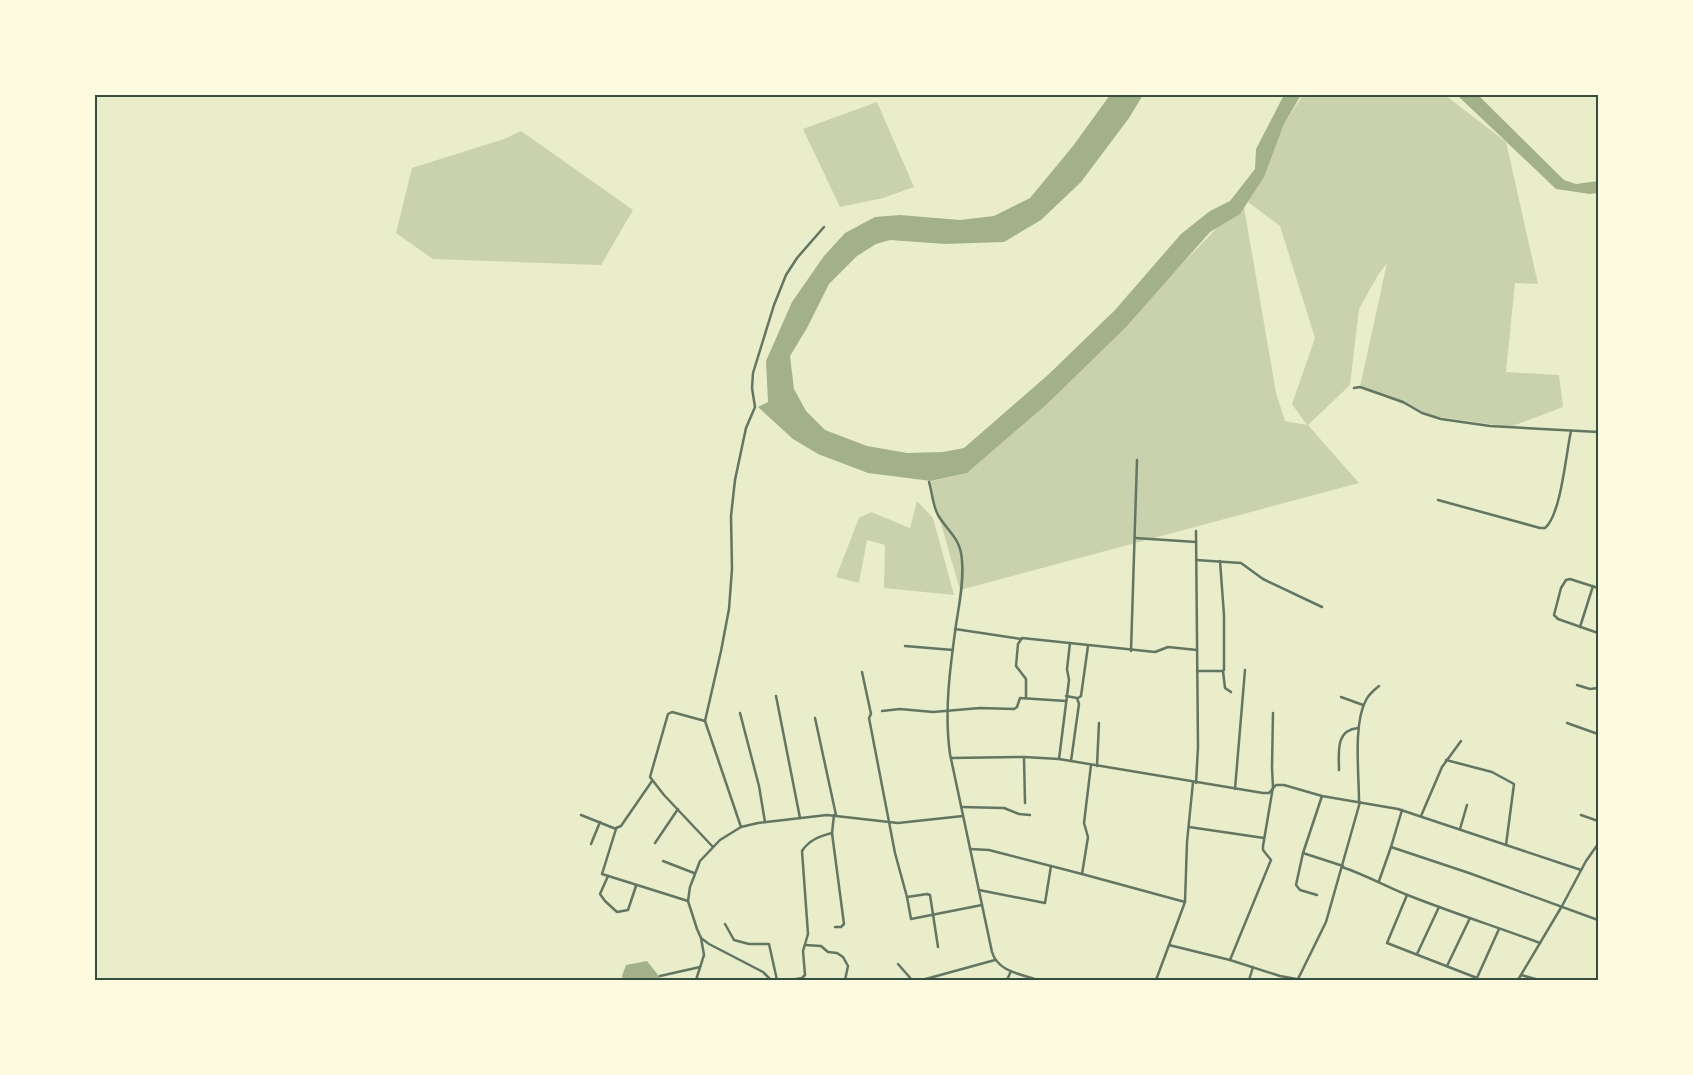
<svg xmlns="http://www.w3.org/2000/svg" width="1693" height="1075" viewBox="0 0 1693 1075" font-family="'Noto Serif',serif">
	<rect width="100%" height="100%" fill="#e9edc9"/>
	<!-- green -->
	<g fill="#cad2ad">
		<path d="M1303,95h142l61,47 32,142 -23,-1 -9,89 53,3 4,32 -53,20 -77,-11 -73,-29 27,-124 -9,12 -19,34 -9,76 -42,40 51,58 -399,107 -31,-108 38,-9 79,-68 197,-204 33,192 9,28 22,4 -15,-21 23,-66 -35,-112 -32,-24 19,-34 17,-44z"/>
		<path d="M877,102l37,85 -31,11 -43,9 -37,-78z"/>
		<path d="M521,131l112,79 -32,55 -168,-6 -37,-26 16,-65 92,-29z"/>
		<path d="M917,501l16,17 21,77 -70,-7 1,-43 -18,-5 -8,43 -23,-6 23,-59 12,-6 39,16z"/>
	</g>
	<!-- water -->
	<g fill="#a3b18a">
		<path d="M1110,95h33l-14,23 -48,64 -40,38 -37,22 -59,2 -55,-4 -14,4 -19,12 -28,28 -22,44 -17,28 4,33 12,22 19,19 42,16 40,7 36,-1 21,-4 85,-74 66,-64 66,-76 29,-23 20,-10 25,-32 1,-20 28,-54h17l-17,29 -20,53 -24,37 -30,18 -84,95 -80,78 -79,68 -36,8 -63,-8 -50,-19 -25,-15 -35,-32 10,-5 -2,-41 26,-59 32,-46 21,-23 30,-16 25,-2 60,5 34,-4 36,-18 43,-52z"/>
		<path d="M1457,95h21l86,85 12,4 22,-3v12l-8,1 -34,-5z"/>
		<path d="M647,961l15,19h-39l-1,-4 4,-11z"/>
	</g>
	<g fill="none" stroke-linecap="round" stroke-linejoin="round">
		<!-- minor -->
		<g stroke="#617663" stroke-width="2.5">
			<path d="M1354,388l6,-1 43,15 19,11 19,6 49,7 108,6"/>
			<path d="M929,482c3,10 4,24 9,33 10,17 23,23 24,46 2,21 -3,44 -6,64 -6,43 -12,87 -6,129l42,198c6,20 29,22 46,28"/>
			<path d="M1438,500l102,28h5c16,-13 21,-75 26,-97"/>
			<path d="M1135,538l61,4"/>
			<path d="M1196,560l45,3 22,16 59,28"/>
			<path d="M1598,588l-28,-9 -4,1 -5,8 -7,27 4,4 40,14"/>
			<path d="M1580,627l13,-41"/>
			<path d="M955,629l66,10"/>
			<path d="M905,646l48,4"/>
			<path d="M1131,651l6,-191"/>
			<path d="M1197,671h25l2,-1v-55l-4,-54"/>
			<path d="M1223,671l2,17 6,4"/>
			<path d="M862,672l9,42 -2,4 26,135 12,44"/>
			<path d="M1577,685l13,4 8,-1"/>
			<path d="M776,696l24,122"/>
			<path d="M1066,696l11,2 2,6 -8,57"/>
			<path d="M1341,697l22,8"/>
			<path d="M1026,698v-19l-10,-13 2,-22 4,-6 133,14 13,-5 29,3"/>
			<path d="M1078,698l3,-2 7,-50"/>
			<path d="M882,711l18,-2 33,3 47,-4 34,1 3,-2 3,-9 46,3"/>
			<path d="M740,713l19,73 6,36"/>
			<path d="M815,718l21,97"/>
			<path d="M705,721l-33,-9 -4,2 -18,63 14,18 49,52"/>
			<path d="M1567,723l31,11"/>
			<path d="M1024,757l1,46"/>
			<path d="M951,758l73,-1 35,2 204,34h6l7,-8h8l38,11 76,13 183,61"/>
			<path d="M1059,759l10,-79 -2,-11 3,-26"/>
			<path d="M1446,760l46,12 22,12 -8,61"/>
			<path d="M1097,766l2,-43"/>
			<path d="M1339,770c0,-17 -4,-40 19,-42"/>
			<path d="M1196,783l2,-36 -2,-216"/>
			<path d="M1235,789l10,-119"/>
			<path d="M1359,801c0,-28 -6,-77 7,-101 3,-6 8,-10 13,-14"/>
			<path d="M961,807l43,1 15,6 11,1"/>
			<path d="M581,815l35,14 -14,45 86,27"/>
			<path d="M834,815l-2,18 12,91 -3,3h-6"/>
			<path d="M1581,815l17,6"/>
			<path d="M1421,816l21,-49 19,-26"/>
			<path d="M741,827l-36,-106 16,-70 8,-42 3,-40 -1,-53 4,-36 11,-52 9,-21 -3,-19 1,-15 21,-68 12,-30 11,-17 27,-31"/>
			<path d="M1189,827l75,11"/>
			<path d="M616,828l5,-2 31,-45"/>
			<path d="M1460,829l7,-24"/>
			<path d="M655,843l23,-34"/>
			<path d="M591,844l9,-22"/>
			<path d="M1391,847l78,26 129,47"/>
			<path d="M970,849l19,1 93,24 6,-37 -4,-14 7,-58"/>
			<path d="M1303,853l40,13"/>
			<path d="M663,861l31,12"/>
			<path d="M1342,867c24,8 45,20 68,29 43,17 87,31 130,47"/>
			<path d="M1082,874l103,28"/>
			<path d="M608,876l-8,18 5,7 12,11 11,-2 8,-24"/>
			<path d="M1379,881l12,-34 11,-37"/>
			<path d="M979,890l66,13 6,-37"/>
			<path d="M1317,895l-17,-5 -4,-5 7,-32 19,-57"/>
			<path d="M1407,895l-20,48 90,35"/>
			<path d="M725,924l9,16 15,4h20l8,36"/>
			<path d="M805,945l16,1 7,6 9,1 6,4 5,9 -3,14"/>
			<path d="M1169,945l61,15 50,16 22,4"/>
			<path d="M938,947l-8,-52 -3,-1 -20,3 4,22 71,-14"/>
			<path d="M1417,954l22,-47"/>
			<path d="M1230,960l41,-100 -8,-10v-4l10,-59 -1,-19 1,-55"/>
			<path d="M898,964l14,16"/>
			<path d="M1447,966l23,-48"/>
			<path d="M1521,975l18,5"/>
			<path d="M660,976l40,-9"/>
			<path d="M1298,979l28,-57 34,-120"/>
			<path d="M696,980l8,-25 -3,-17"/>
			<path d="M771,980l-8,-8 -54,-28 -8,-6 -4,-9 -9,-28 2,-14 10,-26 20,-21 21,-13 17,-4 69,-8 71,8 65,-7"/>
			<path d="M790,980l12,-2 3,-3 -2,-24 5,-17 -6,-83c7,-11 18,-15 30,-18"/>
			<path d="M922,980l73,-20"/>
			<path d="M1007,980l4,-9"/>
			<path d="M1156,980l29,-78 2,-60 6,-60"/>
			<path d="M1249,980l4,-13"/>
			<path d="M1476,980l23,-51"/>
			<path d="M1518,980l44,-74 24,-45 12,-17"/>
		</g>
	</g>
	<!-- border -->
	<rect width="1693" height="1075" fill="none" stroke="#fefae0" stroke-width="192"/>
	<rect x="96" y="96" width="1501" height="883" fill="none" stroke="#344e41" stroke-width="2"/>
</svg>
